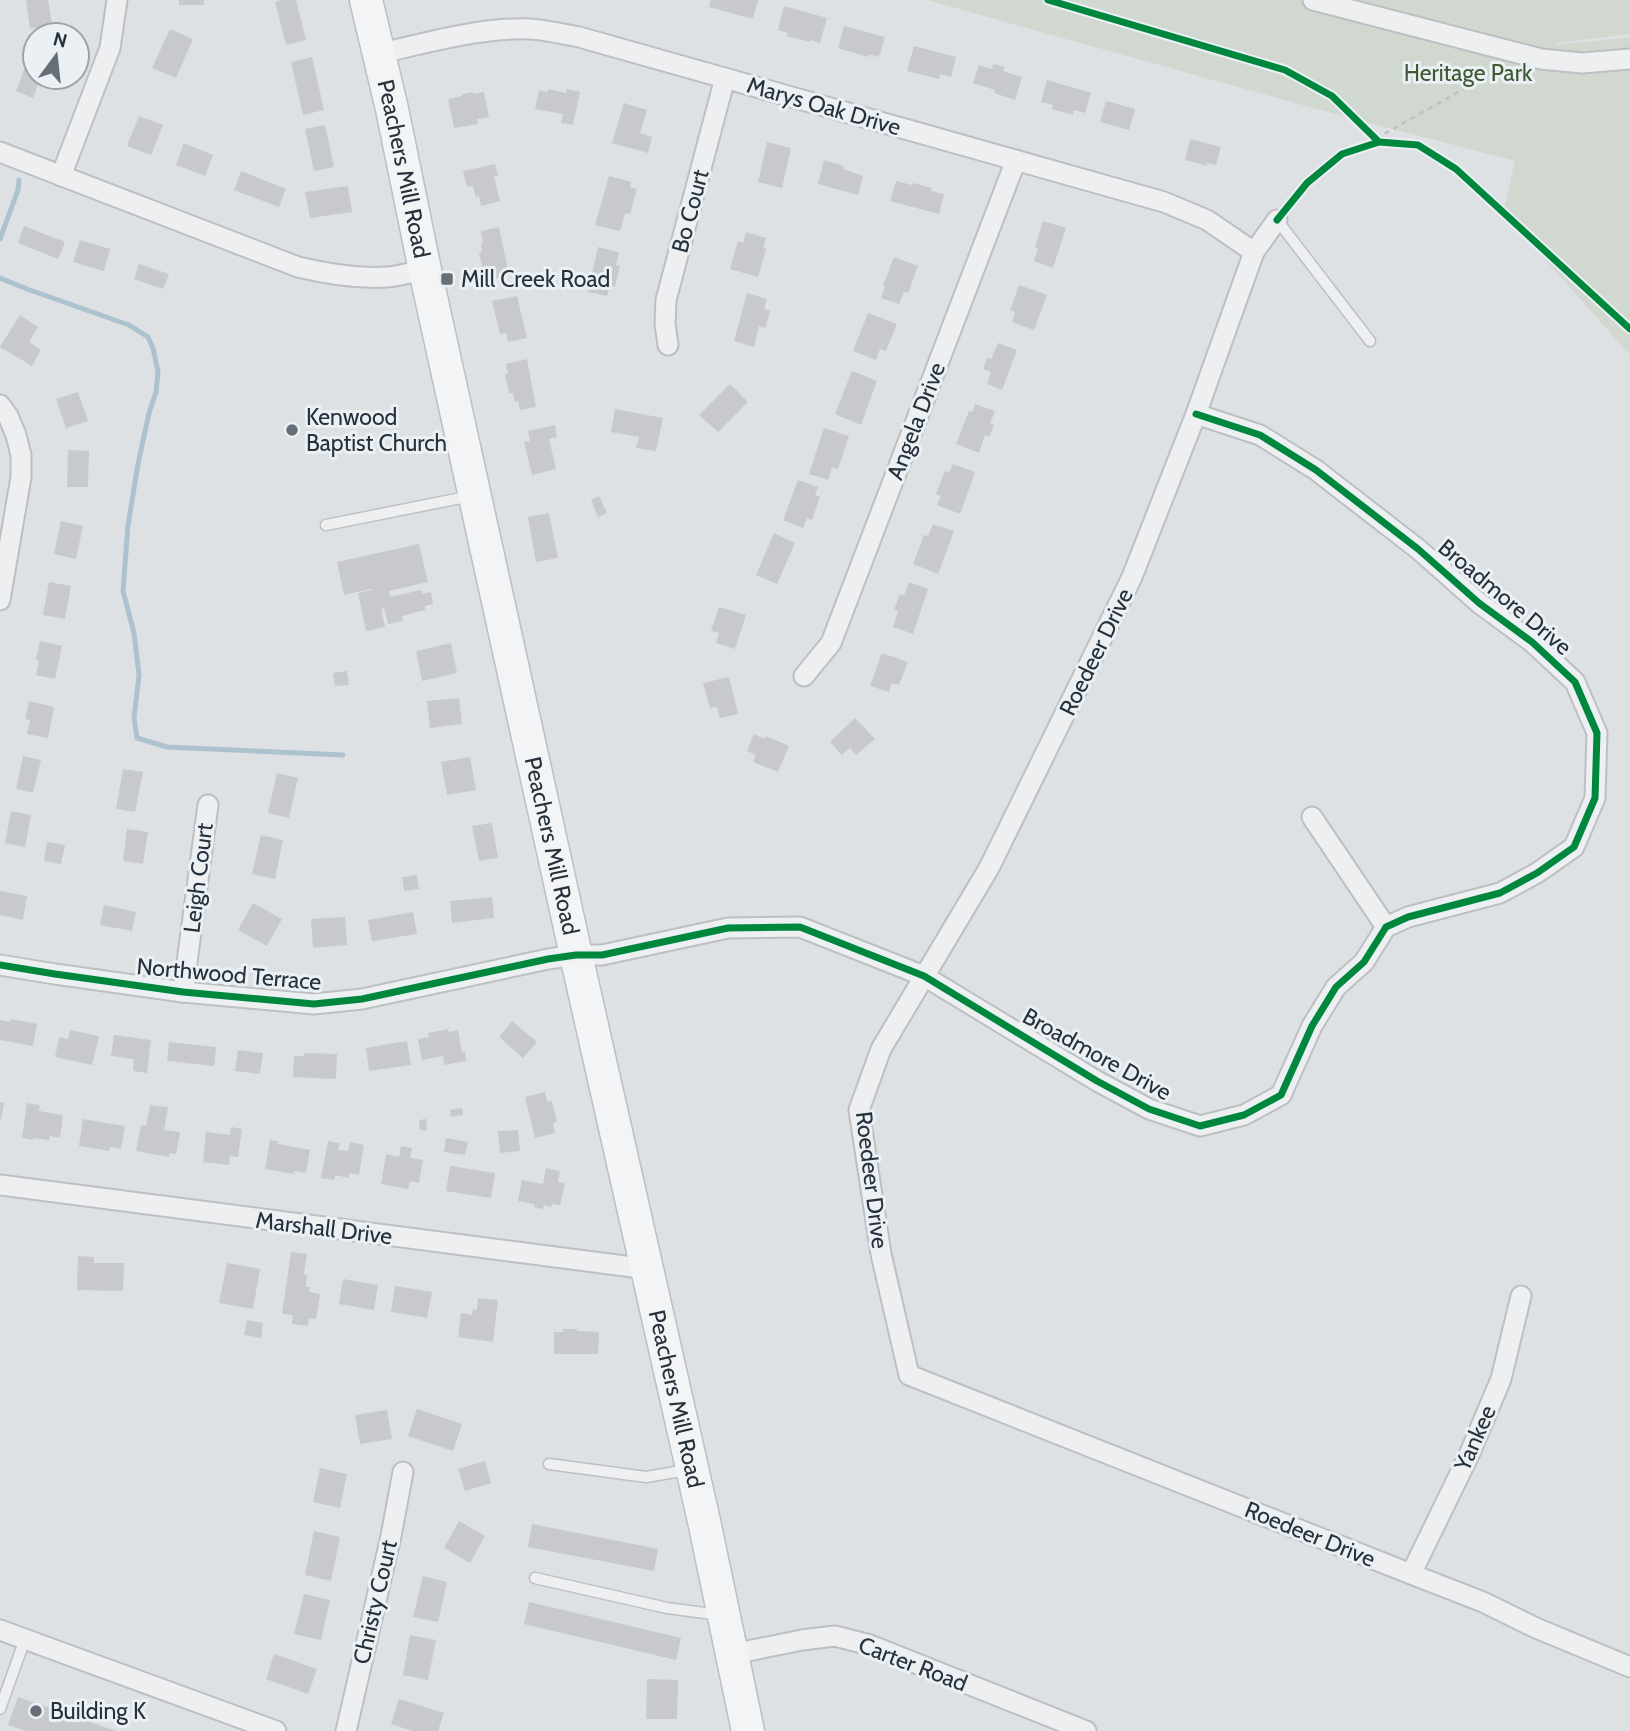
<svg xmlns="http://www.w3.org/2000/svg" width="1630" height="1731" viewBox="0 0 1630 1731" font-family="Cabin,sans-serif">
	<rect width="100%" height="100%" fill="#dee1e4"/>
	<!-- green -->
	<path fill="#d0d8cf" d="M927,0h703v34l-72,9 -1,2 73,-8v318l-127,-143 12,-51 -202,-53z"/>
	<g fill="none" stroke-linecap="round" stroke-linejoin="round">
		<!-- stream -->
		<g stroke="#acc2cf" stroke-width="5">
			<path d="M0,239l18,-49 1,-10"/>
			<path d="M0,278l27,11 102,36 19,12 5,11 5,24 -2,20 -7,21 -11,51 -10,61 -5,66 11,42 5,42 -5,43 3,20 30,9 176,8"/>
		</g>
	</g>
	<!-- building -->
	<g fill="#c7c9cc">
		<path d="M26,0h22l4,25 -22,4z"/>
		<rect x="179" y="0" width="25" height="5"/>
		<path d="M282,0h14l10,40 -20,5 -11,-43z"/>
		<path d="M711,0h47l-5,19 -44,-12z"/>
		<path d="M784,6l43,12 -7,25 -10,-3v2l-23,-6 1,-3 -10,-3z"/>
		<path d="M844,26l41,11 -6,20 -10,-3 -1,3 -30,-9z"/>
		<path d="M170,29l23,10 -17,39 -24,-10z"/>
		<path d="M35,41v36h6l-8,21 -17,-7z"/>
		<path d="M914,46l42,11 -5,20 -11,-3 -1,5 -32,-8z"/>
		<path d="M312,57l12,53 -21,5 -12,-53z"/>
		<path d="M993,64l12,3 -2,4 19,6 -7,23 -21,-7 1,-3 -22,-7 6,-18 13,4z"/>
		<path d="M1047,80l44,13 -6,20 -11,-3 -1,5 -21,-6 1,-4 -12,-3z"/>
		<path d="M548,89l18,4v-4l14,3 -7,33 -12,-2 2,-9 -28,-5 4,-19 9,2z"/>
		<path d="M473,92v2l11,-2 5,25 -12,2 1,5 -24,4 -6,-29 14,-3v-2z"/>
		<path d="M1106,101l29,8 -6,21 -29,-8z"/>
		<path d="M624,103l23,7 -7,23 12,4 -4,16 -36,-10z"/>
		<path d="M139,116l24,9 -12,30 -24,-9z"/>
		<path d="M325,125l9,42 -20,4 -9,-42z"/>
		<path d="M1190,139l31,8 -5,18 -9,-2v3l-22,-6z"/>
		<path d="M767,142l24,6 -9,40 -24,-6z"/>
		<path d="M184,143l29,12 -8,21 -29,-11z"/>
		<path d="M824,160l20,6 -1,3 20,7 -5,19 -40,-11z"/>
		<path d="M495,164l3,12h-4l6,25 -19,5 -2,-10 -3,1 -3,-11 -6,1 -4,-16z"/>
		<path d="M241,171l45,18 -7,18 -45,-17z"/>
		<path d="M609,176l22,6 -1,5 7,2 -7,25 -5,-1 -5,18 -25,-6z"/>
		<path d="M896,181l16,4 1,-2 19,5 -1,3 13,3 -5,20 -49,-13z"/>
		<path d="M348,186l4,26 -42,6 -5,-26z"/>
		<path d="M1043,221l23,7 -13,40 -19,-7 4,-13 -3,-1z"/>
		<path d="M24,226l41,16 -7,17 -40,-16z"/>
		<path d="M499,227l10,48 -20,5 -3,-10 -3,1 -4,-18 3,-1 -1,-8 2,-1 -2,-12z"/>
		<path d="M746,232l20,6 -3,10 3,1 -8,28 -28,-8 8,-28 5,2z"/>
		<path d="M80,240l30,9 -6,22 -31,-9z"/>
		<path d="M598,247l21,5 -3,13 4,1 -5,21 -5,-1 -3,10 -19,-4z"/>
		<path d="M894,257l24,9 -10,27 -4,-1 -5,12 -18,-6 4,-11 -2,-1z"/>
		<path d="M139,264l30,10 -6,15 -29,-10z"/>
		<path d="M1019,285l28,10 -13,35 -22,-8 3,-10 -5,-2z"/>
		<path d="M747,293l20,6 -3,10 6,2 -5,17 -6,-2 -5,21 -20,-6z"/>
		<path d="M517,296l10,42 -19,4 -2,-9 -6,1 -8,-33z"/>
		<path d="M868,313l29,11 -11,27 -6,-2 -4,11 -23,-9z"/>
		<path d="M20,315l18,12 -9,15 12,8 -9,16 -32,-19z"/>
		<path d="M998,343l19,7 -15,40 -15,-6 4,-12 -8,-3 4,-11 4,1z"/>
		<path d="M527,359l9,48 -16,3 -2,-9 -3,1 -2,-9h-4l-4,-19h3l-2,-10z"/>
		<path d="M852,371l25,10 -16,44 -26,-11z"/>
		<path d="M730,384l18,18 -30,30 -19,-17z"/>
		<path d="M78,392l10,29 -22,7 -10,-29z"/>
		<path d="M975,404l20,7 -5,13 4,1 -5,12 -4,-2 -6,18 -23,-9 13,-33 3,1z"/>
		<path d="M615,409l48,9 -7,33 -20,-3 3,-11 -28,-5z"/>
		<path d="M555,425l2,12 -8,2 7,30 -24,6 -8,-33 6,-1 -2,-10z"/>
		<path d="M824,428l25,8 -11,33 -6,-2 -4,13 -19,-6z"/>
		<path d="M68,450l21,1 -1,36h-21z"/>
		<path d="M953,464l22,8 -15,42 -23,-9 4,-9 -5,-2 9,-23 4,2z"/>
		<path d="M798,480l20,7 -3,8 5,2 -8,23 -5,-2 -4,10 -20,-8z"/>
		<path d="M599,496l8,17 -9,4 -7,-17z"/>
		<path d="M549,513l9,45 -22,4 -8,-45z"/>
		<path d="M61,521l22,5 -7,33 -22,-5z"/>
		<path d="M933,524l21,7 -16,43 -25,-10 11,-29 4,1z"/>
		<path d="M774,533l21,10 -18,41 -21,-9z"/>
		<path d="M419,544l9,38 -39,9 1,6 31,-7 1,4 9,-2 2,12 -8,2v4l-23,6 1,5 -15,3 -4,-16 -3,1 4,18 -19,4 -8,-38 14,-3 -1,-1 -27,6 -7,-33z"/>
		<path d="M49,582l22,4 -6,33 -22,-4z"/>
		<path d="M909,582l19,7 -15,45 -20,-7 5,-16 -4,-1 6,-16 4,2z"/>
		<path d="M719,607l27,8 -11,34 -19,-6 3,-10 -8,-2z"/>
		<path d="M40,641l22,5 -7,33 -19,-4 3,-14 -3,-1z"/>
		<path d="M451,643l6,30 -35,8 -6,-30z"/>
		<path d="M882,653l26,9 -9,23 -7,-2 -3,9 -19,-6z"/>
		<path d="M347,671l2,14 -14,1 -2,-13z"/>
		<path d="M729,677l9,37 -18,4 -3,-11 -7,1 -7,-25z"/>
		<path d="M459,698l3,26 -32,4 -3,-27z"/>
		<path d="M29,701l25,6 -6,31 -21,-4 3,-14 -5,-1z"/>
		<path d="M855,718l20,21 -19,16 -6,-7 -8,7 -12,-13z"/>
		<path d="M754,734l11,5 1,-3 23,10 -11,26 -25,-10 3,-7 -9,-4z"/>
		<path d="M23,756l18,4 -8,33 -17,-4z"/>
		<path d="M470,757l6,33 -29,5 -6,-33z"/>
		<path d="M123,769l20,3 -8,40 -19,-3z"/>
		<path d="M277,773l21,5 -9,40 -21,-5z"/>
		<path d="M11,811l20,4 -6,32 -20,-4z"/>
		<path d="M492,823l6,35 -19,3 -7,-35z"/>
		<path d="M127,829l21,3 -5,32 -20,-3z"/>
		<path d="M261,835l22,5 -8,39 -23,-5z"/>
		<path d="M47,842l18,3 -4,19 -17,-3z"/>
		<path d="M417,875l2,14 -15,2 -2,-14z"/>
		<path d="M0,891l27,5 -4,24 -23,-5z"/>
		<path d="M492,897l2,21 -42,5 -2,-22z"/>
		<path d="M253,903l29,16 -15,27 -29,-16z"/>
		<path d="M104,905l32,7 -4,19 -32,-6z"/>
		<path d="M413,912l4,22 -45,7 -4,-21z"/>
		<path d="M345,917l2,28 -34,3 -2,-29z"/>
		<path d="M11,1019l26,5 -4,22 -33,-6v-20l10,2z"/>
		<path d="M512,1021l25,21 -14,16 -24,-21z"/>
		<path d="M448,1029l1,3 9,-2 4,22h3l1,9 -22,4 -1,-9 -21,4 -4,-21 11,-2 -1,-4z"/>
		<path d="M70,1030l29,6 -7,29 -37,-8 4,-20 9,2z"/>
		<path d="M114,1035l37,5 -4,33 -14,-2 1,-12 -23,-3z"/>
		<path d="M407,1041l4,24 -42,6 -3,-23z"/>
		<path d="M169,1042l47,5 -2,19 -47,-5z"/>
		<path d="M238,1050l25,3 -3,21 -25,-3z"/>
		<path d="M304,1053l33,1 -1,25 -43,-2 1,-21h10z"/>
		<path d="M545,1092l2,10 5,-1 5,21 -4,1 2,10 -20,5 -10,-41z"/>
		<path d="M0,1102l4,1 -3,17h-1z"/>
		<path d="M27,1103l13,2 -1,6 24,4 -3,23 -10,-2 -1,4 -15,-2 -1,2 -11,-2z"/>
		<path d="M150,1105l18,2 -4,23 16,2 -4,22 -7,-1v4l-33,-6 5,-26 5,1z"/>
		<path d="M462,1108l1,7 -12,2 -1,-7z"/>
		<path d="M83,1119l42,7 -4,23 -11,-2 -1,4 -30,-5z"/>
		<path d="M426,1119l1,11h-7l-1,-10z"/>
		<path d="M231,1127l11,2 -4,28 -8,-1 -1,9 -26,-3 3,-30 24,3z"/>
		<path d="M518,1130l2,21 -20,2 -2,-22z"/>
		<path d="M446,1138l22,4 -3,13 -21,-3z"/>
		<path d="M270,1140l8,1v3l32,6 -4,23 -12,-2v3l-29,-5z"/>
		<path d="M328,1141l12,2 -2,7 10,1 2,-9 14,3 -5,30 -9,-2 -1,5 -14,-3 -1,5 -13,-2z"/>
		<path d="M401,1146l11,2 -2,10 13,2 -4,23 -9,-2 -2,8 -27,-5 5,-30 13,3z"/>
		<path d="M450,1166l45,7 -4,25 -45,-7z"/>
		<path d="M546,1168l14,3 -2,11 7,1 -5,22 -8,-1 -1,3 -7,-2 -1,4 -9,-2v-3l-16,-3 4,-21 21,4z"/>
		<path d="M291,1252l16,2 -3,20 3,1 -1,12h4l-1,5 11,2 -4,25 -7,-1 -1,8 -16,-2 1,-9 -11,-1z"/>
		<path d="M78,1256l16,1v6h30l-1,28 -46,-1z"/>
		<path d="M227,1263l33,6 -7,40 -34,-6z"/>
		<path d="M343,1279l35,6 -4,25 -35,-6z"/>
		<path d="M395,1286l37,6 -5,26 -36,-6z"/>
		<path d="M478,1298l20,2 -5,42 -35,-5 3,-24 11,2 1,-6 4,1z"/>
		<path d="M247,1320l16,3 -2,15 -17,-3z"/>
		<path d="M563,1329h14v2l22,1 -1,22h-44v-22h9z"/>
		<path d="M417,1409l45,15 -9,27 -45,-15z"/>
		<path d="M387,1410l5,29 -32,5 -5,-29z"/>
		<path d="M485,1461l6,22 -26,8 -7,-22z"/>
		<path d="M320,1468l27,6 -7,34 -27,-6z"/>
		<path d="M459,1521l26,15 -15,27 -26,-15z"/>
		<path d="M532,1524l126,25 -4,22 -126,-24z"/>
		<path d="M314,1531l26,6 -9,44 -26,-6z"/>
		<path d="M423,1576l24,6 -9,40 -25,-5z"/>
		<path d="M304,1594l26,6 -9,40 -27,-6z"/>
		<path d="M529,1602l152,36 -5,22 -152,-36z"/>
		<path d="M410,1635l26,5 -8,40 -25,-5z"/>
		<path d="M274,1654l43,15 -9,25 -42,-15z"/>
		<path d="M647,1679l31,1 -1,39h-31z"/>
		<path d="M18,1697l98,34h-90l-18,-6z"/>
		<path d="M399,1699l45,14 -6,18h-26l-21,-7z"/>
	</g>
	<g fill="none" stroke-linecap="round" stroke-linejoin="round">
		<defs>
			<g id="lane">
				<path d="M1277,220l93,121"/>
				<path d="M326,525l145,-29"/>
				<path d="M549,1464l97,13 41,-7"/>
				<path d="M535,1578l132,30 53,7"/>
				<path d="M0,1709l25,-70"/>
			</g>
			<g id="street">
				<path d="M1313,0l228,59 41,4 48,-4"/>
				<path d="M380,53c48,-10 100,-26 150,-24 17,1 33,5 49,8l585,165 43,18 47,32"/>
				<path d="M0,152l298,115c29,7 59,12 89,10 12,-1 25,-5 38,-7"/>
				<path d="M61,176l49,-128 7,-48"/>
				<path d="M1277,220l-23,32 -58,162 -64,163 -143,291 -108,181 -22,61 22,144 28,121 502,199 72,28 53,26 94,39"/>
				<path d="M668,345l-3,-21 1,-24 59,-222"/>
				<path d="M0,405l8,11 8,19 5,20v22l-21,123"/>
				<path d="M804,676l27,-33 185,-483"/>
				<path d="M1312,817l74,110"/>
				<path d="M0,965l55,9 128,18 131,12 48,-5 186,-40 28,-4h26l126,-27 72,-1 124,49 173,105 52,28 51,17 44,-11 37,-20 31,-69 24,-39 28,-25 22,-35 22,-10 92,-24 37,-20 37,-26 21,-49 2,-65 -22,-51 -43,-40 -53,-39 -61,-54 -102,-79 -56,-35 -64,-21"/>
				<path d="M183,992l25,-187"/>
				<path d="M0,1185l648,84"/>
				<path d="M1411,1574l58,-119 32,-76 20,-83"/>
				<path d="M0,1630l276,101"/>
				<path d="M733,1654l69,-14 33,-4 35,9 216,86"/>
				<path d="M346,1731l45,-195 12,-64"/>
			</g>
			<g id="primary">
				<path id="s1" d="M366,0l26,109 33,161 151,685 128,566 44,210"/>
			</g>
		</defs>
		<!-- lane casing -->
		<use href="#lane" stroke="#bdbfc2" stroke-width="13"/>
		<!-- street casing -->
		<use href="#street" stroke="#bdbfc2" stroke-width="23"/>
		<!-- primary casing -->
		<use href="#primary" stroke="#bbbec2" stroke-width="35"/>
		<!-- path -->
		<path stroke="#bcc0c3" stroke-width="2.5" stroke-dasharray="5 5" stroke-linecap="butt" d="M1379,142l5,-8 117,-66"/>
		<!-- lane -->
		<use href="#lane" stroke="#eeeff1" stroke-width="10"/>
		<!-- street -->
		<use href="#street" stroke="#eeeff1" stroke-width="19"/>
		<!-- primary -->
		<use href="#primary" stroke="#f2f4f5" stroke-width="32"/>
		<defs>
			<g id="cycleway">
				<path d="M1048,0l237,70 47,26 47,46 39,3 38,24 174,160"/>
				<path d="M1277,220l30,-37 35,-29 37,-12"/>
				<path d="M0,965l55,9 128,18 131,12 48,-5 186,-40 28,-4h26l126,-27 72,-1 124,49 173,105 52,28 51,17 44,-11 37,-20 31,-69 24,-39 28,-25 22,-35 22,-10 92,-24 37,-20 37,-26 21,-49 2,-65 -22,-51 -43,-40 -53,-39 -61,-54 -102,-79 -56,-35 -64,-21"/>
			</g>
		</defs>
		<!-- cycleway casing -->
		<use href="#cycleway" stroke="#ebf0f4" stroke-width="11"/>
		<!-- cycleway -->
		<use href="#cycleway" stroke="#00873e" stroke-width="7"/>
	</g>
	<!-- markers -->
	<g fill="#666f77" stroke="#ebf0f4" stroke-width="2.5">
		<rect x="440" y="272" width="14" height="14" rx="3.5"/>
		<circle cx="292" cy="430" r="7"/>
		<circle cx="36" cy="1711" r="7"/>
	</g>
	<g text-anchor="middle" stroke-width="6" stroke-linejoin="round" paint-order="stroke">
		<!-- park labels -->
		<g font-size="23" fill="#3f5834" stroke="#ebf0f4">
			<text x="1468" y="81">Heritage Park</text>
		</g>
		<!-- street labels -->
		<g font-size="23" fill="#26313c" stroke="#ebf0f4">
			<text transform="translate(824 106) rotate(16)" y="8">Marys Oak Drive</text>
			<text dy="8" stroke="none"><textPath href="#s1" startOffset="173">Peachers Mill Road</textPath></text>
			<text transform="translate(690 211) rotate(-75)" y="8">Bo Court</text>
			<text transform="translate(916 421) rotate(-69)" y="8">Angela Drive</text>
			<text transform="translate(1505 597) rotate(40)" y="8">Broadmore Drive</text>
			<text transform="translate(1096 652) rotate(-64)" y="8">Roedeer Drive</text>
			<text dy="8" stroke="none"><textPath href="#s1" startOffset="866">Peachers Mill Road</textPath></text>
			<text transform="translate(198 878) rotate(-83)" y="8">Leigh Court</text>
			<text transform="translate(229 974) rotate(5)" y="8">Northwood Terrace</text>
			<text transform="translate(1097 1054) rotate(29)" y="8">Broadmore Drive</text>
			<text transform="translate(872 1180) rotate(83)" y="8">Roedeer Drive</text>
			<text transform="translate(324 1228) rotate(7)" y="8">Marshall Drive</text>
			<text dy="8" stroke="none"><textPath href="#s1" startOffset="1433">Peachers Mill Road</textPath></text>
			<text transform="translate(1475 1438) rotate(-66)" y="8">Yankee</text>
			<text transform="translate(1310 1534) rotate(22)" y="8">Roedeer Drive</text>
			<text transform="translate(375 1602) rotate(-77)" y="8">Christy Court</text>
			<text transform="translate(913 1664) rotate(21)" y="8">Carter Road</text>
		</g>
		<!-- poi labels -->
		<g font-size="23" fill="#26313c" stroke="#ebf0f4" text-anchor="start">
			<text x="461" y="287">Mill Creek Road</text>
			<text x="306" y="425">Kenwood<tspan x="306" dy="26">Baptist Church</tspan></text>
			<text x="50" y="1719">Building K</text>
		</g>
	</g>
	<!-- north arrow -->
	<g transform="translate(56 56) rotate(15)"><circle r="33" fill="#ebf0f4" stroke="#9ca4aa" stroke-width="2"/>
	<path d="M0-5L12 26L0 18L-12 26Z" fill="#666f77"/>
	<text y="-10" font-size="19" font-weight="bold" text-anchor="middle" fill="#26313c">N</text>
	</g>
</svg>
